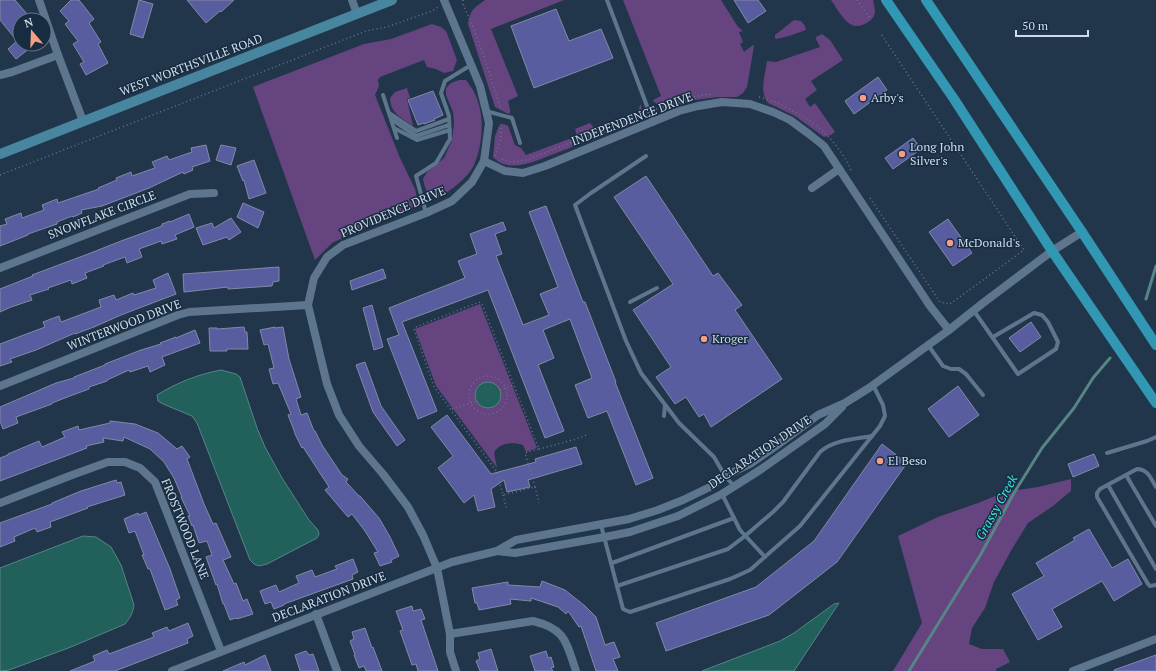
<svg xmlns="http://www.w3.org/2000/svg" width="1156" height="671" viewBox="0 0 1156 671" font-family="'PT Serif',serif">
	<rect width="100%" height="100%" fill="#21364b"/>
	<!-- green -->
	<g fill="#65447f">
		<path d="M485,0h79l-73,29 27,67 -10,5 2,8v4l-2,1 -13,-7 -27,-83c2,-14 6,-16 17,-24z"/>
		<path d="M623,0h98l17,27 5,4 -4,1 4,10 -3,2 4,8 9,-7 1,1 -7,41 -4,6 -6,4h-19l-24,3 -29,10 -12,-9v-1l8,-4z"/>
		<path d="M831,0h42c1,5 3,12 1,16 -4,7 -15,12 -22,9 -8,-3 -16,-18 -21,-25z"/>
		<path d="M794,20l7,1 4,5 1,4 -17,6 -13,3 -1,-1v-3z"/>
		<path d="M432,24l9,3 5,4 11,29 -4,11 -9,2 -8,-4 -9,-2 -3,-7 -44,17 -2,3 1,6 -4,9 25,63 15,31 3,14 -5,5 -47,19 -34,16 -17,17 -62,-173 111,-43 27,-5z"/>
		<path d="M822,34l8,6 13,20 -32,21 6,9 -12,9 5,8 5,-4 20,29 -4,3 -7,2 -29,-21 -27,-13c-9,-11 -3,-28 -1,-42l9,1 44,-15 -4,-8v-2z"/>
		<path d="M459,80h7c2,3 5,7 7,10 12,22 11,52 1,75 -6,13 -24,26 -36,33 -11,-4 -13,-8 -15,-19l4,-7 17,-14 8,-18 2,-17 -1,-11 -7,-17v-7l5,-5z"/>
		<path d="M407,88l3,10 -3,1 6,27c-11,-8 -23,-13 -23,-28l5,-6z"/>
		<path d="M640,105h1l1,6 -10,13 -99,38c-14,4 -29,7 -40,-5l2,-21 4,-10 5,-2 4,2 7,19 6,3 5,7 51,-19 -2,-7 15,-6 5,6 43,-16z"/>
		<path d="M480,304l57,144 -11,4 -3,-7c-10,-3 -23,-3 -29,8l3,15 -61,-82 -21,-57z"/>
		<path d="M1071,479v12l-18,15 -25,17 -16,26 -18,33 -9,26 -13,20 -3,16 13,5h21l7,13 -14,7v2h-103l29,-48 -24,-87 40,-19 40,-14 27,-11 33,-5z"/>
	</g>
	<!-- water -->
	<g fill="#22605b" stroke="#568586">
		<path d="M221,370l15,4 4,3 17,51 8,19 17,31 27,42 9,10 1,4 -2,4 -50,26 -8,2 -5,-2 -4,-4 -53,-137 -5,-7 -29,-12 -5,-3 -1,-6c19,-12 42,-21 64,-25z"/>
		<circle cx="488" cy="395" r="13"/>
		<path d="M83,536l13,1 15,10 10,18 13,40c-1,8 -4,13 -9,19l-54,23 -62,23 -9,1v-103z"/>
		<path d="M839,603l-45,68h-92l78,-30 14,-8 40,-29z"/>
	</g>
	<g fill="none" stroke-linecap="round" stroke-linejoin="round">
		<!-- stream -->
		<g stroke="#568586" stroke-width="3">
			<path d="M1146,299l10,-33"/>
			<path d="M909,671l72,-117 33,-61 28,-45 32,-40 19,-30 17,-20"/>
		</g>
	</g>
	<!-- building -->
	<g fill="#585da0" stroke="#8388a6">
		<path d="M0,0h15l17,20h-12v24h15l-19,15 -8,-10 9,-8 -17,-21z"/>
		<path d="M71,0h8l15,19 -5,4 12,19 -3,2 10,19 -22,12 -6,-11 4,-2 -11,-18 5,-3 -13,-17 4,-3 -9,-10z"/>
		<path d="M139,0l14,4 -10,34 -13,-4z"/>
		<path d="M187,0h47l-13,12 -1,-1 -14,12z"/>
		<path d="M734,0h24l8,11 -18,12z"/>
		<path d="M556,9l13,32 32,-12 12,29 -79,30 -23,-62z"/>
		<path d="M878,77l9,13 -33,24 -9,-13z"/>
		<path d="M433,91l10,24 -9,4 1,1 -11,4v-1l-6,2 -10,-25z"/>
		<path d="M913,138l8,11 -28,20 -8,-11z"/>
		<path d="M206,145l4,16 -18,6 1,3 -9,4 -1,-2 -34,16 -47,18 -21,4 1,3 -9,4 -1,-1 -15,6v2l-29,10v1l-28,11v-20l7,-2 -2,-5 16,-6 1,5 22,-8 -2,-5 15,-6 1,4 41,-14 -1,-1 19,-8 -1,-2 15,-6 1,4 23,-8 -3,-6 15,-6 2,4 23,-8 -1,-4z"/>
		<path d="M221,145l15,3 -5,17 -15,-5z"/>
		<path d="M254,160l12,33 -17,6 -5,-19 -1,1 -6,-15z"/>
		<path d="M646,176l67,100 5,-3 24,32 -7,5 47,69 -71,48 -7,-13 -5,3 -13,-20 -11,7 -19,-27 15,-10 -38,-57 40,-26 -59,-87z"/>
		<path d="M243,203l21,9 -6,16 -21,-11z"/>
		<path d="M546,206l37,96h2l31,80h-1l38,96 -17,7 -29,-74 -19,7 -13,-33 17,-7 -22,-59 -27,11 11,28 -16,7 26,66 -19,7 -57,-148 -86,32 35,89 -19,8 -31,-80 12,-4 -10,-27 76,-30 -7,-17 19,-7 -7,-20 33,-12 3,8 -11,4 7,20 -6,2 27,69 26,-10 -9,-21 18,-7 -29,-75z"/>
		<path d="M189,214l5,13 -19,8 2,4 -15,5 -1,-3 -22,8 3,8 -15,6 -2,-6 -22,8 1,1 -19,7 2,5 -15,6 -1,-4 -23,8 1,1 -19,6 2,5 -21,7 -11,5v-23l33,-13 -1,-1 56,-21 33,-13 41,-15v-2l8,-3v1z"/>
		<path d="M231,218l10,14 -12,8 -2,-3 -24,8 -7,-17 16,-5 2,5z"/>
		<path d="M948,219l24,34 -19,13 -24,-34z"/>
		<path d="M279,267v14l-6,1 -1,4 -44,3v-2l-44,5 -1,-18z"/>
		<path d="M383,269l3,9 -34,12 -2,-9z"/>
		<path d="M168,273l8,21 -55,21 -27,12 -19,7v-1l-39,17 -26,9 2,3 -12,4v-22l45,-17 -2,-5 16,-6 2,6 40,-15 -2,-7 15,-5 2,5 17,-7 1,2 22,-7 -3,-8z"/>
		<path d="M372,305l11,42 -9,3 -11,-42z"/>
		<path d="M1031,322l10,15 -21,15 -11,-14z"/>
		<path d="M244,327l1,5h2l1,17h-21v2h-17l-1,-23h8v1z"/>
		<path d="M275,327v1l8,-1 6,32 12,38 -5,2 5,16 6,-2 7,18h1l7,14 20,30 6,4 -2,3 13,14h1l19,22 11,19 9,19 -8,4 1,2 -12,4 -6,-13 4,-1 -13,-21 -13,-17 -4,3 -23,-27 4,-3 -26,-40 -1,1 -7,-14v-1l-7,-18 3,-1 -13,-31 -5,1 -4,-15 5,-1 -6,-24 -4,1 -4,-15z"/>
		<path d="M195,330l5,13 -38,14 3,8 -15,7 -2,-6 -18,6 -1,-2 -22,10v1l-18,6v2l-19,7 -18,7v1l-36,13 2,6 -15,6 -3,-8v-14l56,-24 18,-5v-1l31,-12v-1l36,-14 20,-6 -1,-1 16,-6v1z"/>
		<path d="M365,362l16,44 24,34 -8,6 -24,-34 -17,-47z"/>
		<path d="M958,386l21,29 -30,22 -21,-28z"/>
		<path d="M447,415l44,59 45,-12 -1,-3 41,-12 6,17 -54,16 2,7 -23,5 -3,-12 -13,9 4,18 -17,4 -4,-16 -10,8 -26,-35 15,-12 -22,-29z"/>
		<path d="M110,421l25,3 23,9 19,16 5,-3 8,11 -3,2 17,45 9,20 3,-1 15,34 -8,3 11,24 2,-1 7,18 4,-2 6,15 -16,5 -1,-1 -6,2 -6,-16h-1l-6,-20 -1,1 -10,-28 6,-2 -5,-14 -8,2 -6,-18 -1,1 -4,-10h2l-9,-19h1l-8,-19 -10,-16 -14,-13 -26,-12 -1,4 -20,-3 1,4 -18,4 1,2 -87,33v-23l8,-3v-1l31,-13 3,6 23,-10 -3,-5 16,-6 1,4 31,-7z"/>
		<path d="M882,444l25,19 -70,99 -68,53 -103,36 -10,-28 100,-36 58,-46z"/>
		<path d="M1094,454l5,12 -26,11 -5,-13z"/>
		<path d="M116,480l1,3 4,-1 4,13 -38,12 1,1 -38,14 1,5 -14,5 -2,-4 -21,9 1,4 -15,6v-24l52,-19v-1l29,-12z"/>
		<path d="M146,512l24,57 10,29 -4,2 2,5 -13,5 -15,-41h-2l-6,-14h2l-9,-24 -6,2 -5,-14 14,-6 1,2z"/>
		<path d="M1089,529l23,39 16,-9 14,25 -28,17 -12,-20 -50,28 10,18 -24,13 -26,-46 32,-18 -8,-13 39,-23 -2,-2z"/>
		<path d="M353,559l5,13 -6,3 1,4 -69,25v1l-10,4 -3,-7 -6,2 -5,-13 16,-6 3,7 20,-9 -3,-7 16,-6 3,7 22,-8 -2,-3z"/>
		<path d="M542,581l23,9 20,16 11,11 9,28 9,-3 6,15 -7,2 5,12h-22l-15,-45 -2,1 -11,-16 -2,3 -8,-7 -27,-9v3l-21,-2 1,5 -32,6 -2,-7h-2l-3,-15 36,-6v3l32,2z"/>
		<path d="M412,606l1,5 8,-2 4,10 -4,1 17,51h-20l-2,-7 -4,1 -12,-34 3,-1 -7,-19z"/>
		<path d="M188,623l5,13 -6,3 1,4 -73,28h-45l25,-10 -2,-5 14,-6 2,4 45,-17 -2,-4 15,-6 2,4z"/>
		<path d="M365,628l7,20 1,-1 9,24h-16l-2,-5 -5,2 -5,-13h1l-5,-14 4,-2 -2,-7z"/>
		<path d="M491,649l7,22h-18l-4,-10 4,-2 -2,-6z"/>
		<path d="M306,651l3,4 4,-1 6,17h-19l-5,-16z"/>
		<path d="M546,651l2,7 3,-1 3,10 -3,1 2,3h-18l-5,-15z"/>
		<path d="M265,655l6,16h-48l21,-9 1,3z"/>
		<path d="M1156,655v16h-42v-1z"/>
	</g>
	<g fill="none" stroke-linecap="round" stroke-linejoin="round">
		<!-- path -->
		<g stroke="#657789" stroke-width="1.5" stroke-dasharray="1 3" stroke-linecap="butt">
			<path d="M463,0c-1,7 5,13 7,20 12,29 21,58 30,87"/>
			<path d="M857,0l13,18"/>
			<path d="M759,97c10,2 18,6 26,10 29,13 53,34 66,63"/>
			<path d="M656,109c19,-7 37,-14 58,-15"/>
			<path d="M495,156l6,-18v-17"/>
			<path d="M502,159l9,3 15,-2 117,-45"/>
			<path d="M0,175l366,-144 21,-4 45,-16 6,-4"/>
			<path d="M870,198l70,104 10,2 74,-54 -143,-216"/>
			<path d="M479,302l3,2 57,145 -14,4 10,34 -32,8 -6,-23 -63,-85 -20,-58 2,-2z"/>
			<circle cx="488" cy="395" r="19"/>
			<path d="M500,390l14,-5"/>
			<path d="M452,409l25,-8"/>
			<path d="M539,449l34,-9 16,-6"/>
			<path d="M535,487l4,16"/>
			<path d="M503,495l4,15"/>
		</g>
		<!-- lane -->
		<g stroke="#5e768d" stroke-width="4">
			<path d="M607,0l46,122"/>
			<path d="M383,95l14,43"/>
			<path d="M486,111l26,7 8,25"/>
			<path d="M389,113l27,18 33,-12"/>
			<path d="M391,119l25,17 33,-11"/>
			<path d="M394,128l23,12 33,-10"/>
			<path d="M646,156l-55,37 -16,12 51,136 15,32 38,50 35,34 11,19 9,10"/>
			<path d="M426,213l-10,-37 20,-13 14,-24 -1,-23 -8,-23 4,-12 26,-16"/>
			<path d="M630,302l27,-14"/>
			<path d="M974,311l44,63 38,-25 2,-7 -10,-20 -6,-7 -8,-2 -41,24"/>
			<path d="M928,345l15,21 8,3h8l7,5 17,21"/>
			<path d="M664,416l1,-11"/>
			<path d="M1107,453l40,-12 9,-4"/>
			<path d="M1126,475l30,51"/>
			<path d="M1108,485l48,84"/>
			<path d="M1156,487c-5,-8 -8,-18 -19,-18l-37,20 -3,4v4l51,87 2,2 6,-1"/>
			<path d="M722,494l18,36 25,27"/>
			<path d="M601,525l22,84 7,3 100,-33 20,-9 50,-44 80,-100 5,-10 -2,-11 -10,-20"/>
			<path d="M612,563l122,-45"/>
			<path d="M617,586l111,-37 17,-13 28,-24 10,-10 37,-50c13,-12 35,-13 52,-16"/>
		</g>
		<!-- street -->
		<g stroke="#5e768d" stroke-width="8">
			<path d="M39,0l19,55 25,66"/>
			<path d="M352,0l5,14"/>
			<path d="M444,0l36,86 9,37 -5,38 -12,21 -20,19 -26,12 -83,32 -16,12 -13,21 -6,27 19,79 12,31 20,31 24,28 25,33 15,28 14,33 13,66v18l6,19"/>
			<path d="M0,75l12,-3 46,-17"/>
			<path d="M484,161l21,10 18,2 22,-7 134,-55 19,-5 24,-4 28,2 23,8 17,8 19,14 15,12 106,160 19,24"/>
			<path d="M812,188l27,-19"/>
			<path d="M0,268l190,-74 24,-1"/>
			<path d="M0,386l178,-71 11,-3 119,-7"/>
			<path d="M0,503l72,-28 36,-13h17l15,6 15,14 66,169"/>
			<path d="M497,551l18,2 90,-16 25,-5 48,-16 44,-22 38,-24 65,-46 17,-17"/>
			<path d="M316,614l21,57"/>
			<path d="M450,634l83,-13c33,8 33,21 43,50"/>
			<path d="M172,671l280,-109 45,-11 19,-11 113,-21 29,-9 25,-10 29,-14 13,-10 25,-12 26,-18 42,-31 27,-12 24,-15 80,-58 34,-27 69,-52 30,-19"/>
			<path d="M1073,671l83,-32"/>
		</g>
		<!-- secondary -->
		<path stroke="#4886a0" stroke-width="10" d="M0,154l392,-154"/>
		<!-- primary -->
		<g stroke="#3197b3" stroke-width="10">
			<path d="M886,0l68,99 98,152 104,152"/>
			<path d="M926,0l156,232 74,113"/>
		</g>
	</g>
	<!-- markers -->
	<g fill="#f39f84" stroke="#172c40" stroke-width="1.5">
		<circle cx="863" cy="98" r="4"/>
		<circle cx="902" cy="154" r="4"/>
		<circle cx="950" cy="243" r="4"/>
		<circle cx="704" cy="339" r="4"/>
		<circle cx="880" cy="461" r="4"/>
	</g>
	<g text-anchor="middle" stroke-width="3" stroke-linejoin="round" paint-order="stroke">
		<!-- street labels -->
		<g font-size="12" fill="#cedce9" stroke="#172c40">
			<text transform="translate(191 65) rotate(-21)" y="4">WEST WORTHSVILLE ROAD</text>
			<text transform="translate(632 119) rotate(-21)" y="4">INDEPENDENCE DRIVE</text>
			<text transform="translate(393 212) rotate(-23)" y="4">PROVIDENCE DRIVE</text>
			<text transform="translate(102 215) rotate(-21)" y="4">SNOWFLAKE CIRCLE</text>
			<text transform="translate(124 325) rotate(-21)" y="4">WINTERWOOD DRIVE</text>
			<text transform="translate(760 452) rotate(-34)" y="4">DECLARATION DRIVE</text>
			<text transform="translate(185 529) rotate(68)" y="4">FROSTWOOD LANE</text>
			<text transform="translate(329 597) rotate(-21)" y="4">DECLARATION DRIVE</text>
		</g>
		<!-- poi labels -->
		<g font-size="12" fill="#cedce9" stroke="#172c40" text-anchor="start">
			<text x="871" y="102">Arby's</text>
			<text x="910" y="151">Long John<tspan x="910" dy="14">Silver's</tspan></text>
			<text x="958" y="247">McDonald's</text>
			<text x="712" y="343">Kroger</text>
			<text x="888" y="465">El Beso</text>
		</g>
		<!-- water labels -->
		<g font-size="13" font-style="italic" fill="#39e7db" stroke="#172c40">
			<text transform="translate(996 507) rotate(-61)" y="5">Grassy Creek</text>
		</g>
	</g>
	<!-- north arrow -->
	<g transform="translate(32 32) rotate(341)"><circle r="19" fill="#172c40" stroke="#607284"/>
	<path d="M0-3L7 15L0 10L-7 15Z" fill="#f39f84"/>
	<text y="-6" font-size="11" font-weight="bold" text-anchor="middle" fill="#cedce9">N</text>
	</g>
	<!-- scale -->
	<path d="M1016 30v6h72v-6" fill="none" stroke="#cedce9" stroke-width="2"/>
	<text x="1022" y="30" font-size="12" fill="#cedce9" stroke="#172c40" stroke-width="3" paint-order="stroke">50 m</text>
</svg>
